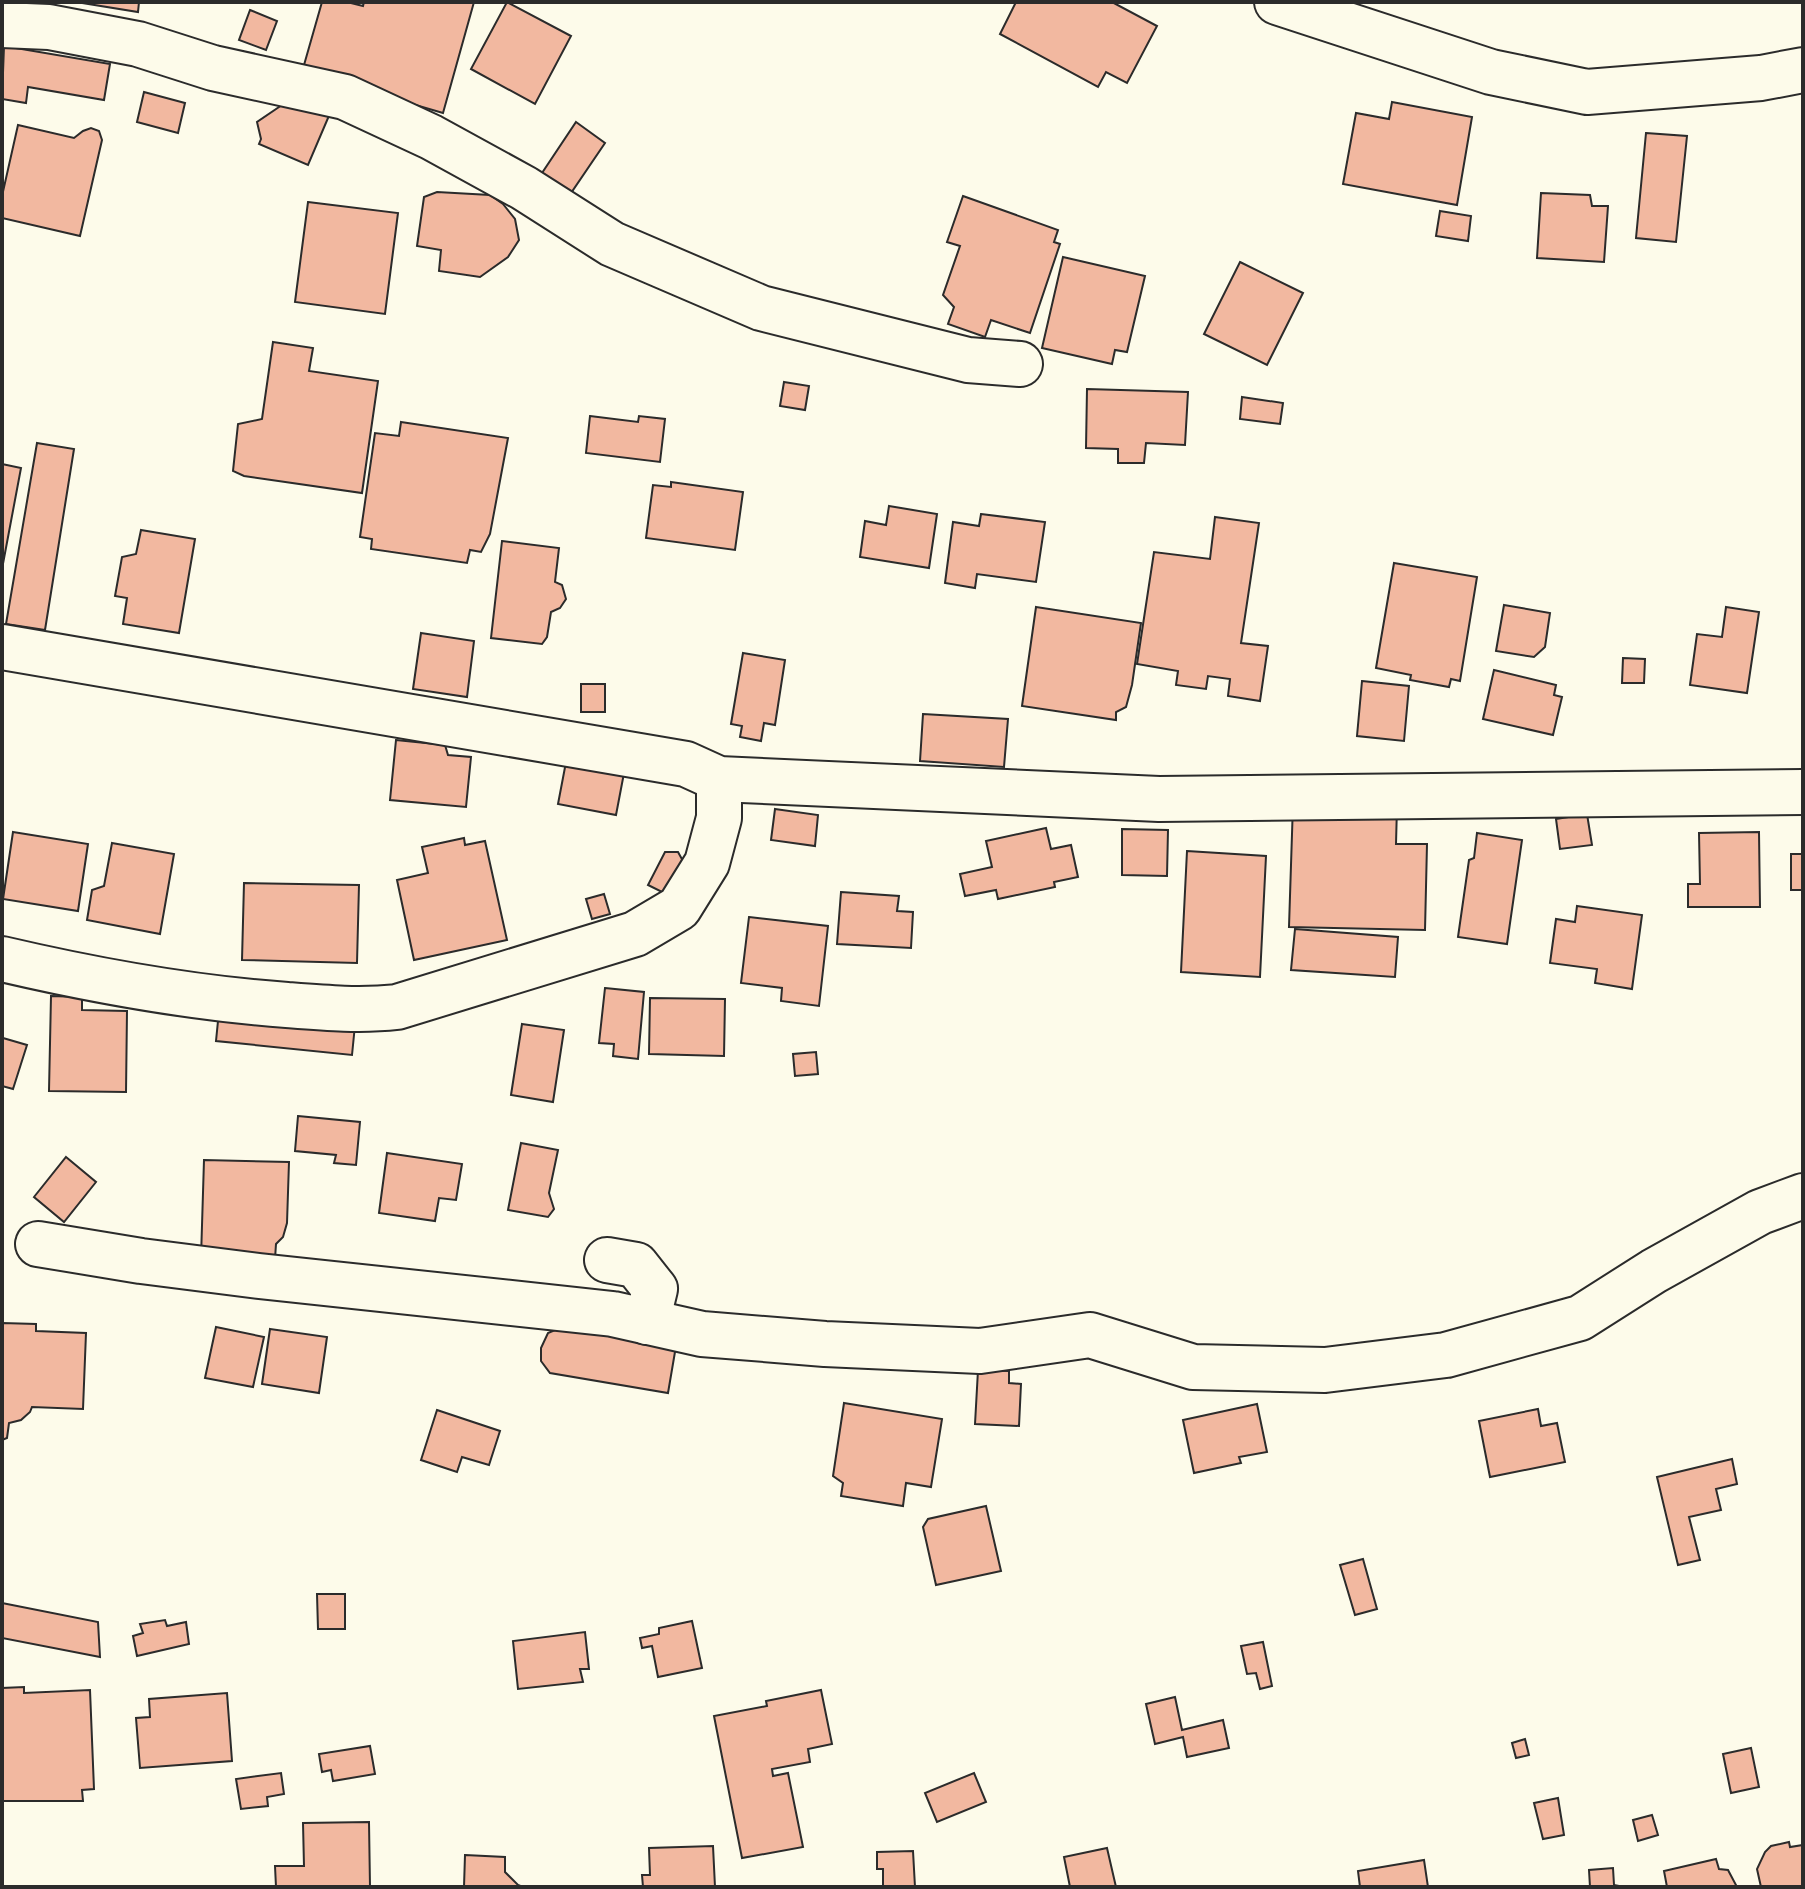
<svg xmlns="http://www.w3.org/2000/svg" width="1805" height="1889" viewBox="0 0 1805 1889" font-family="Arial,sans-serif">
	<rect width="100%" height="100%" fill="#fdfbea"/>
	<!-- building -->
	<g fill="#f2b8a0" stroke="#2b2b2b" stroke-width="2">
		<path d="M76,2h63l-1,10z"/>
		<path d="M322,2h25l16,4 1,-4h110l-31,111 -141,-41z"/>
		<path d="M507,2l64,34 -36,68 -64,-35z"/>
		<path d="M1016,2h96l45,24 -30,57 -21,-11 -8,15 -98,-53z"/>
		<path d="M250,10l27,11 -11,29 -27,-10z"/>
		<path d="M4,46l106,18 -6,36 -76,-13 -2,16 -24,-4z"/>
		<path d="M144,92l41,11 -7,30 -41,-11z"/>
		<path d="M1392,102l80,15 -15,88 -114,-21 13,-71 33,6z"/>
		<path d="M282,105l49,6 -23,54 -49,-21 2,-5 -4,-17z"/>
		<path d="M576,122l29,21 -34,50 -29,-20z"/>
		<path d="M18,125l56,13 9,-7 8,-3 8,3 3,9 -22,96 -78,-18v-22z"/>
		<path d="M1646,133l41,3 -11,106 -40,-4z"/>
		<path d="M437,192l53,3 13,9 12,15 4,21 -11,17 -28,20 -41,-6 2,-21 -24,-4 7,-49z"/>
		<path d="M1541,193l49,2 2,11h16l-4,56 -67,-4z"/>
		<path d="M963,196l95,34 -4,12 6,2 -30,89 -39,-13 -6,17 -37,-13 6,-17 -11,-12 17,-49 -13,-4z"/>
		<path d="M308,202l90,11 -13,101 -90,-12z"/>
		<path d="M1440,211l31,5 -3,25 -32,-5z"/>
		<path d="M1063,257l82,19 -18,76 -12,-2 -3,14 -70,-16z"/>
		<path d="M1240,262l63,31 -36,72 -63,-31z"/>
		<path d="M273,342l40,6 -4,23 69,10 -16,112 -118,-17 -11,-5 5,-47 24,-5z"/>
		<path d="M784,382l25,4 -4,24 -25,-4z"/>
		<path d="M1087,389l101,3 -3,53 -39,-2 -2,20h-26v-14l-32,-1z"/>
		<path d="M1242,397l41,6 -3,21 -40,-5z"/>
		<path d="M590,416l48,6 1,-6 26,3 -5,43 -74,-9z"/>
		<path d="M401,422l107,16 -18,96 -9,18 -11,-2 -3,13 -96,-14 1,-10 -12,-2 15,-104 24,3z"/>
		<path d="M37,443l37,6 -29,181 -39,-6z"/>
		<path d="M2,464l19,4 -19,101z"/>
		<path d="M671,482l72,10 -8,58 -89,-12 7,-53 18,2z"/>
		<path d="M889,506l48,8 -8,54 -69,-11 5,-36 21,4z"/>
		<path d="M981,514l64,8 -9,60 -59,-8 -2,14 -30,-5 8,-61 26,4z"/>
		<path d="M1215,517l44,6 -18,120 27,3 -8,55 -32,-5 2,-17 -22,-3 -2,13 -30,-4 2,-14 -41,-7 17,-112 56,7z"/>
		<path d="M141,530l54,9 -16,94 -56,-9 4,-26 -12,-2 7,-39 14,-3z"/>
		<path d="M502,541l57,7 -4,34 7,3 4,14 -6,9 -9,4 -4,25 -5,7 -51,-6z"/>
		<path d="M1394,563l83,14 -17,104 -9,-2 -2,8 -39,-7 1,-5 -35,-7z"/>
		<path d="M1504,605l46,8 -5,34 -11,10 -38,-6z"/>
		<path d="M1036,607l105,16 -9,62 -6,22 -10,5v8l-94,-14z"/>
		<path d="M1726,607l33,5 -12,81 -57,-8 7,-51 25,3z"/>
		<path d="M421,633l53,8 -7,56 -54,-8z"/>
		<path d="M743,653l42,7 -10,65 -11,-2 -3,18 -21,-4 2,-11 -11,-2z"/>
		<path d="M1623,658l22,1 -1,24h-22z"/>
		<path d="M1494,670l62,15 -2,10 8,2 -9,38 -70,-16z"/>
		<path d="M1362,681l47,5 -5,55 -47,-5z"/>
		<rect x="581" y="684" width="24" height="28"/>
		<path d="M923,714l85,5 -4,48 -84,-6z"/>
		<path d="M396,740l49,5 3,10 23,2 -5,50 -76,-7z"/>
		<path d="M566,762l58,11 -8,42 -58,-11z"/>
		<path d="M1293,803l104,3 -1,38h31l-2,86 -136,-3z"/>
		<path d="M775,809l43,6 -3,31 -44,-6z"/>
		<path d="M1587,814l5,31 -32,4 -4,-30z"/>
		<path d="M1046,828l5,21 20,-4 7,32 -24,5 1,5 -57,12 -2,-9 -31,6 -5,-22 32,-7 -6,-26z"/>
		<path d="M1122,829l46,1 -1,46 -45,-1z"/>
		<path d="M13,832l75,12 -10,67 -75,-12z"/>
		<path d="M1759,832l1,75h-72v-23h12l-1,-51z"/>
		<path d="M1477,833l45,7 -15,104 -49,-7 11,-77 5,-2z"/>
		<path d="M464,838l1,7 20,-4 22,99 -93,20 -17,-80 31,-7 -6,-26z"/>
		<path d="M112,843l62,11 -14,80 -73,-14 5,-30 12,-4z"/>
		<path d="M1187,851l79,5 -6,121 -79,-5z"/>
		<path d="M665,852h13l5,9 -17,33 -18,-9z"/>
		<rect x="1791" y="854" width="12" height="36"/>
		<path d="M244,883l115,2 -2,78 -115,-3z"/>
		<path d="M841,892l58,4 -2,15 16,1 -2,36 -74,-4z"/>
		<path d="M604,894l6,20 -18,5 -6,-20z"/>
		<path d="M1577,906l65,9 -10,74 -37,-6 2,-14 -47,-6 6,-44 19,3z"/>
		<path d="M749,917l79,9 -9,80 -38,-5 1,-13 -41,-5z"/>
		<path d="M1295,929l103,8 -3,40 -104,-7z"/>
		<path d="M605,988l39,4 -6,67 -25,-3 1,-12 -15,-1z"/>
		<path d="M51,996l31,1v13l45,1 -1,81 -77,-1z"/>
		<path d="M650,998l75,1 -1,57 -75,-2z"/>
		<path d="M219,1011l136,14 -3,30 -136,-14z"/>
		<path d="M522,1024l42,6 -11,72 -42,-7z"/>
		<path d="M3,1038l24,7 -14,44 -11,-3z"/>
		<path d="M816,1052l2,22 -23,2 -2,-22z"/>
		<path d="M298,1116l62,6 -4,43 -22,-2 2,-8 -41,-4z"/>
		<path d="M521,1143l37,7 -9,43 5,16 -6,8 -40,-7z"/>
		<path d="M387,1153l75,11 -6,36 -17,-2 -4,23 -56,-8z"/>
		<path d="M66,1157l30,25 -32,40 -30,-25z"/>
		<path d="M204,1160l85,2 -2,61 -4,14 -7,7 -1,15 -74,-1z"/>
		<path d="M2,1323l34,1v7l50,2 -3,76 -51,-2 -2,5 -9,8 -12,3 -2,15 -5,2z"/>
		<path d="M216,1327l48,10 -11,50 -48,-9z"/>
		<path d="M562,1327l114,19 -8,47 -118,-20 -9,-12v-13l7,-15z"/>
		<path d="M270,1329l57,8 -8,56 -57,-9z"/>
		<path d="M978,1370l31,1v12l12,1 -2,42 -44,-2z"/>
		<path d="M844,1403l98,16 -11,68 -25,-4 -3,23 -62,-10 2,-13 -10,-7z"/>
		<path d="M1257,1404l10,48 -28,5 2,6 -47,10 -11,-53z"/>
		<path d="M1538,1409l3,17 16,-3 8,39 -75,15 -11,-56z"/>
		<path d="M437,1410l63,21 -11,34 -27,-8 -5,15 -36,-12z"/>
		<path d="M1732,1459l5,25 -21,5 5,21 -32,7 11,43 -22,5 -21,-88z"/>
		<path d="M986,1506l15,65 -65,14 -13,-58 5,-8z"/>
		<path d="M1363,1559l14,50 -22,6 -15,-50z"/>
		<path d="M317,1594h28v35h-27z"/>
		<path d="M2,1603l96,19 2,35 -98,-19z"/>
		<path d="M165,1620l2,6 19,-4 3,22 -52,12 -4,-20 10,-3 -3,-9z"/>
		<path d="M692,1621l10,47 -44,9 -6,-31 -10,2 -2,-10 19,-4v-6z"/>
		<path d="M585,1632l4,37h-9l3,13 -65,7 -5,-48z"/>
		<path d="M1263,1642l9,44 -12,3 -4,-16 -9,1 -6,-28z"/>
		<path d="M24,1687v6l66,-3 4,99 -12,1 1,11h-81v-113z"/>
		<path d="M821,1690l11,54 -24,5 2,13 -38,7 1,7 15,-3 15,74 -61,11 -28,-142 53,-10 -1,-5z"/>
		<path d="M227,1693l5,68 -92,7 -4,-50 14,-1 -1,-18z"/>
		<path d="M1175,1697l7,33 41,-10 6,28 -42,9 -4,-20 -28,7 -9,-40z"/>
		<path d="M1525,1739l4,16 -13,3 -4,-15z"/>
		<path d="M370,1746l5,28 -42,7 -2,-11 -9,2 -3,-18z"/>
		<path d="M1751,1748l8,39 -28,6 -8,-39z"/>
		<path d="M281,1773l3,21 -17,3 1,9 -27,3 -5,-30z"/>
		<path d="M974,1773l12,29 -49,20 -12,-29z"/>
		<path d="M1558,1798l6,37 -21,4 -9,-36z"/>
		<path d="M1652,1815l6,20 -20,6 -5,-21z"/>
		<path d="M369,1822l1,65h-94l-1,-21h29l-1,-43z"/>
		<path d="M1789,1842l1,5 13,-2v42h-42l-4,-18 8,-17 6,-6z"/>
		<path d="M713,1846l2,41h-72l-1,-12h8l-1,-27z"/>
		<path d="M1107,1848l9,39h-46l-6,-30z"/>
		<path d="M913,1851l2,36h-32v-18h-6v-17z"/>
		<path d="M465,1855l40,2v15l13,13 5,2h-59z"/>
		<path d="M1716,1859l3,10 9,1 9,17h-70l-3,-16z"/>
		<path d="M1424,1860l4,27h-68l-2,-16z"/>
		<path d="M1613,1868l1,17 10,2h-34l-1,-17z"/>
	</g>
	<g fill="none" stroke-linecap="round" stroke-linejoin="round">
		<defs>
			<g id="street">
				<path d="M1277,2l214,70 96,20 174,-14 42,-8"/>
				<path d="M2,25l47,2 89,17 75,24 132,29 86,40 93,51 88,56 149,64 207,52 52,4"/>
				<path d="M2,647l684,117 33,15 440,20 644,-7"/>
				<path d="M2,959c94,22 189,39 285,46 38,3 73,6 110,2l238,-73 44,-26 28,-45 12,-45v-39"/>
				<path d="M38,1244l103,17 118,15 354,38 89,20 123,10 155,7 110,-16 103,32 132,3 121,-15 134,-37 74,-47 106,-59 43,-16"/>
				<path d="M607,1260l29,5 19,24 -8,33"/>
			</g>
		</defs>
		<!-- street casing -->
		<use href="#street" stroke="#2b2b2b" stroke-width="48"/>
		<!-- street -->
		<use href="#street" stroke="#fdfbea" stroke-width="44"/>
	</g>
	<!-- border -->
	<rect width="1805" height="1889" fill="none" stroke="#2b2b2b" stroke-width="8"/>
</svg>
